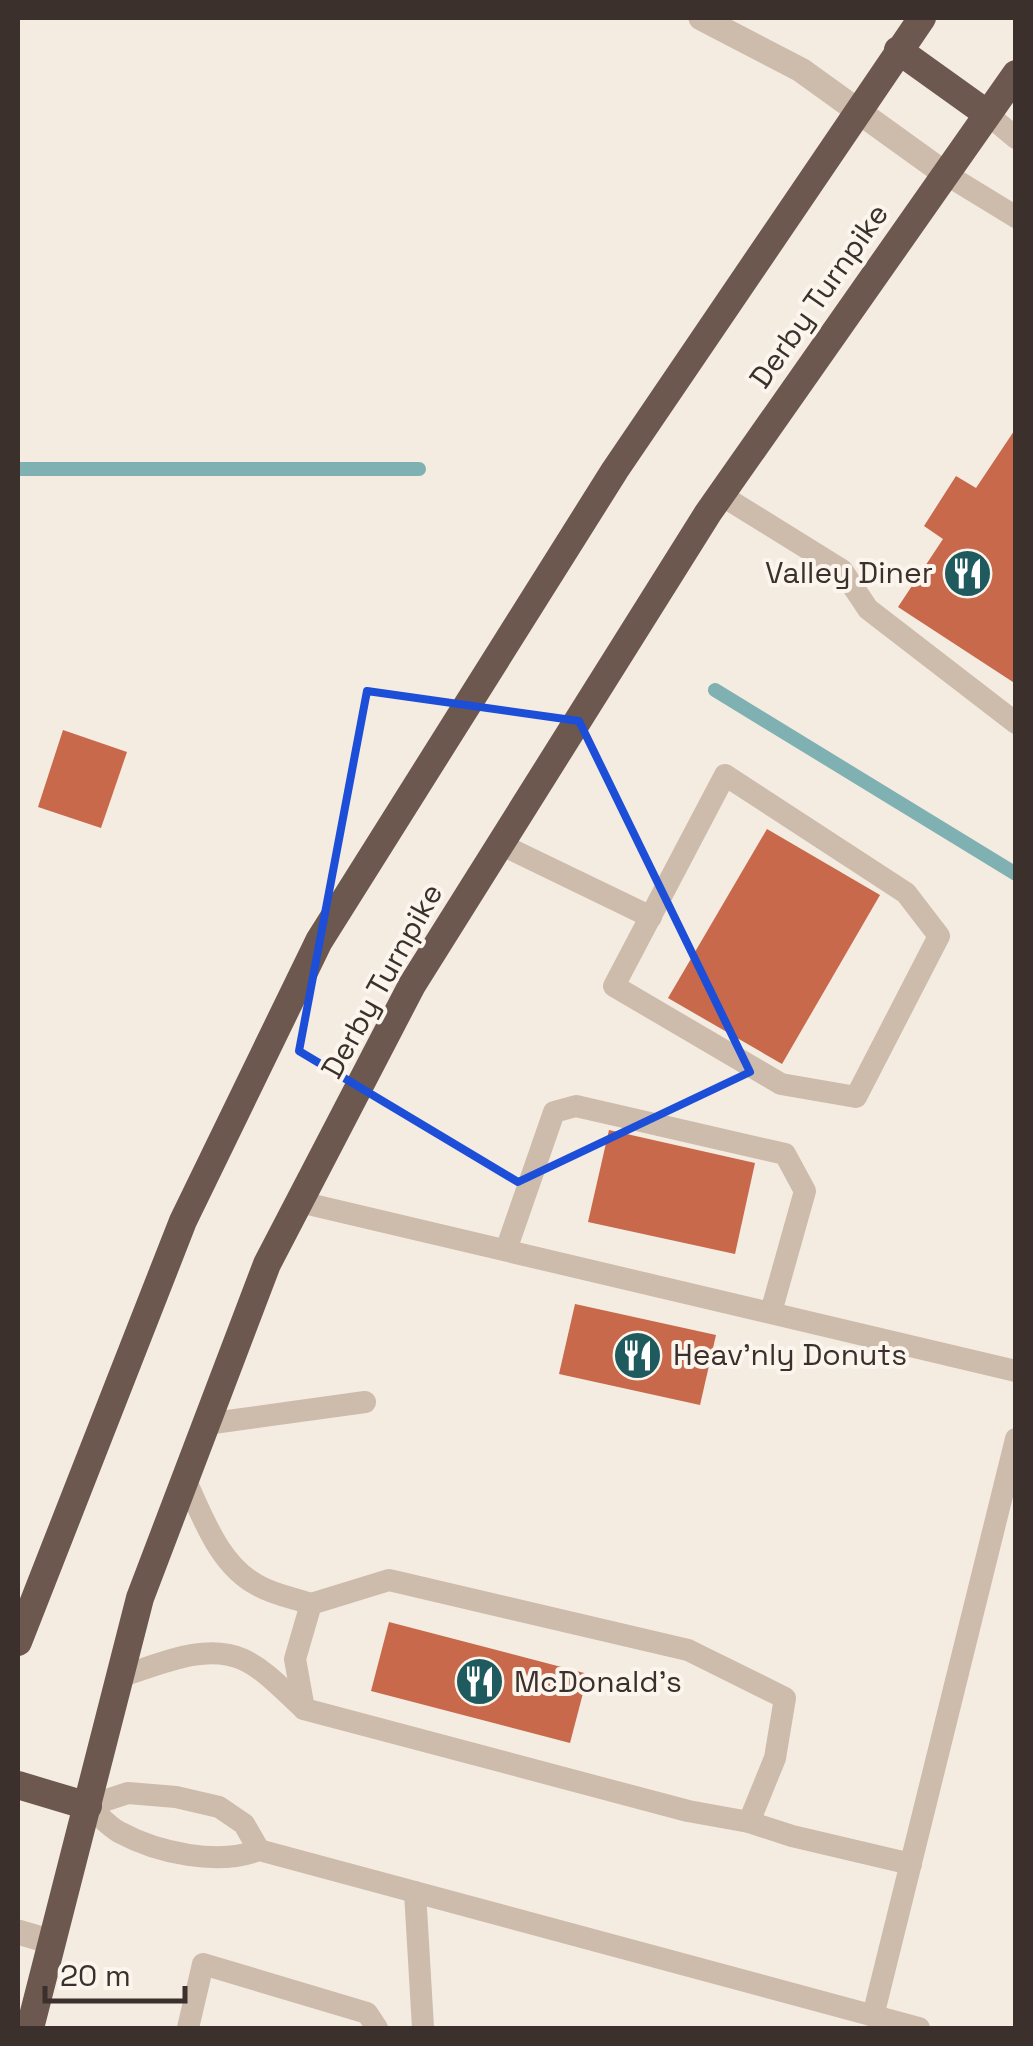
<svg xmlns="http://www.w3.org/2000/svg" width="1033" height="2046" viewBox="0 0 1033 2046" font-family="'Space Grotesk',sans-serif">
	<rect width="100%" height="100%" fill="#f4ebe1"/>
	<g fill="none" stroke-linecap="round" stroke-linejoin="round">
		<!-- stream -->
		<g stroke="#7fb0b2" stroke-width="14">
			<path d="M18,469h401"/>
			<path d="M715,690l301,184"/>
		</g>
	</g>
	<!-- building -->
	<g fill="#c8694b">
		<path d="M1016,428v256l-118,-77 45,-68 -19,-13 32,-50 20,12z"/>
		<path d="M63,730l64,22 -26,76 -63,-21z"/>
		<path d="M767,829l113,66 -98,169 -114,-66z"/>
		<path d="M609,1130l146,33 -20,91 -147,-32z"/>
		<path d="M575,1304l141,31 -16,70 -141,-31z"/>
		<path d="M389,1622l199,52 -18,69 -199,-52z"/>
	</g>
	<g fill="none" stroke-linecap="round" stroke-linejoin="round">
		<!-- service -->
		<g stroke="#cdbbac" stroke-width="22">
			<path d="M986,113l30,25"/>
			<path d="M944,173l72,44"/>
			<path d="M721,495l121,75 26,39 148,114"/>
			<path d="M725,775l181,118 33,43 -83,161 -75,-13 -167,-98z"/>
			<path d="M500,844l151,73"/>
			<path d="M300,1202l716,169"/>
			<path d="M506,1250l48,-138 22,-6 209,48 20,37 -34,121"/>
			<path d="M206,1424l159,-22"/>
			<path d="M185,1479c18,38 34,87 74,107 16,9 35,12 52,18"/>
			<path d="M389,1580l299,70 97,48 -10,60 -26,64 -61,-11 -384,-102 -9,-50 16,-55z"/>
			<path d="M119,1677c37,-11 85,-35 123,-18 23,10 43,33 62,50"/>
			<path d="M88,1806c10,8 20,20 31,26 39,21 99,34 140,18l660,178"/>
			<path d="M88,1806l40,-13 48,4 43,10 25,17 15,26"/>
			<path d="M749,1822l43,14 119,28"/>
			<path d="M415,1892l8,136"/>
			<path d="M873,2016l143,-577"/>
			<path d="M188,2028l15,-64 164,49 10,15"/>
		</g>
		<!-- minor -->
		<g stroke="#cdbbac" stroke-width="25">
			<path d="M701,18l100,52 143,103"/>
			<path d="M18,1932l34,10"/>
		</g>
		<!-- trunk -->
		<g stroke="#6c584f" stroke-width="28">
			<path d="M898,50l88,63"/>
			<path d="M18,1642l165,-421 136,-280 296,-471 307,-452"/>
			<path d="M18,1785l70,21"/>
			<path d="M30,2028l110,-430 127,-334 145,-279 296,-472 308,-439"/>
		</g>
	</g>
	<!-- marked area -->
	<path fill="none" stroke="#1d4ed8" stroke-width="8" stroke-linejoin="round" d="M367,691l212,30 171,351 -232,110 -219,-131z"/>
	<!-- icons -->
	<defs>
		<symbol id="restaurant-disc" viewBox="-11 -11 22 22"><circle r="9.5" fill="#1f5a5e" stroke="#fbf5ee"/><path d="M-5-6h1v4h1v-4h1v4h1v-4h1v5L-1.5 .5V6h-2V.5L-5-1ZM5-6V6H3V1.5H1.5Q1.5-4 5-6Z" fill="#fff"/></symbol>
	</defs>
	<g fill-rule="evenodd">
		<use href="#restaurant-disc" x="940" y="546" width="55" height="55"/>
		<use href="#restaurant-disc" x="610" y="1328" width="55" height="55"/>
		<use href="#restaurant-disc" x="452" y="1654" width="55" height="55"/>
	</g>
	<g text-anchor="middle" stroke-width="8" stroke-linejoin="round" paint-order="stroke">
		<!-- street labels -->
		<g font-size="30" fill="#3b302b" stroke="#fbf5ee">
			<text transform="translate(819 296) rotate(-55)" y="10">Derby Turnpike</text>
			<text transform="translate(382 981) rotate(-61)" y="10">Derby Turnpike</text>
		</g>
		<!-- poi labels -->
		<g font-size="30" fill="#3b302b" stroke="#fbf5ee" text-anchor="start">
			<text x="933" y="583" text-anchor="end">Valley Diner</text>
			<text x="673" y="1365">Heav'nly Donuts</text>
			<text x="514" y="1692">McDonald's</text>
		</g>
	</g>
	<!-- border -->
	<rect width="1033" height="2046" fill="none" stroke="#3b302b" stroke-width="40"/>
	<!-- scale -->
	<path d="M45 1986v15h140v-15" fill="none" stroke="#3b302b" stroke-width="5"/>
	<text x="60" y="1986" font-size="30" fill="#3b302b" stroke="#fbf5ee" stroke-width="8" paint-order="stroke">20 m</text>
</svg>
